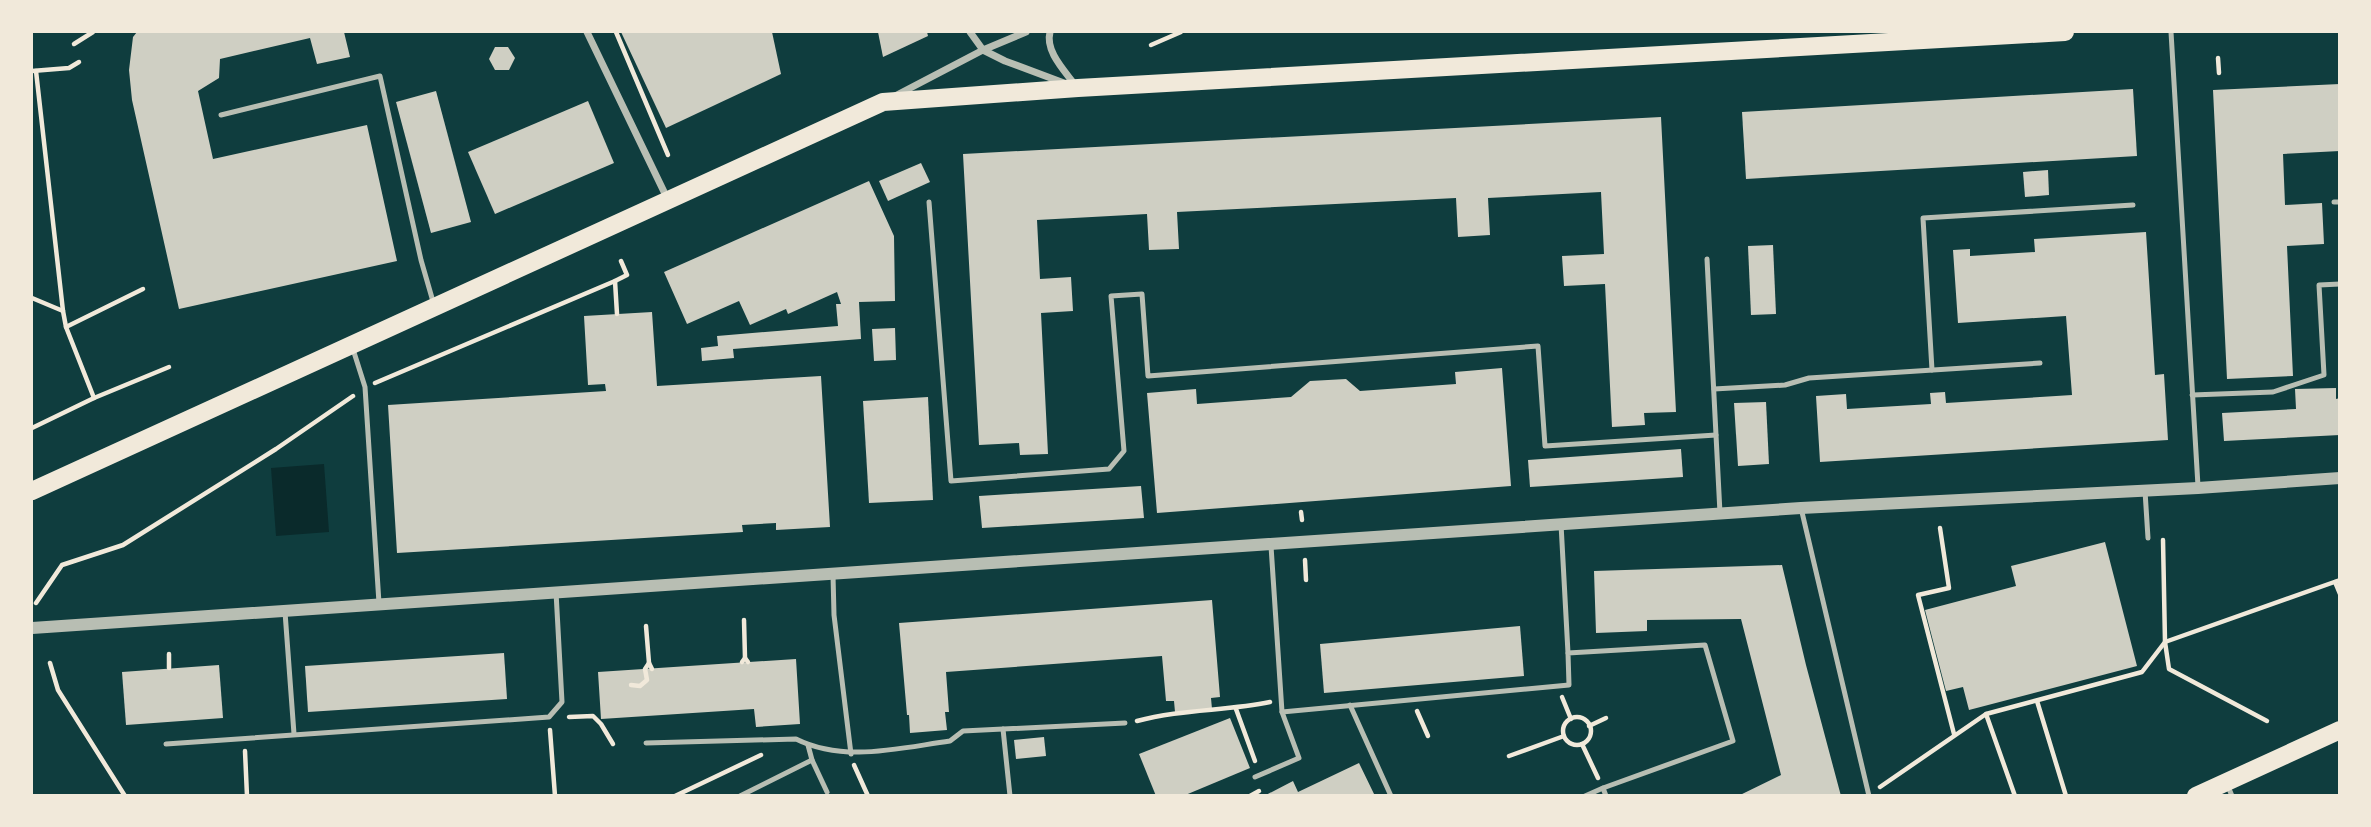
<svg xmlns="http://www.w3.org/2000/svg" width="2371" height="827" viewBox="0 0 2371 827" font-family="'Fira Sans Condensed',sans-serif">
	<rect width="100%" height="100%" fill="#0f3d3e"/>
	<!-- water -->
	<path fill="#0a2a2b" d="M324,464l5,68 -53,4 -5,-68z"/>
	<!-- building -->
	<g fill="#cfcfc3">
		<path d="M137,32h207l6,25 -33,7 -7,-26 -90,21 -1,19 -21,13 15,68 154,-34 30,136 -218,48 -47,-209 -3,-30 4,-33z"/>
		<path d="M621,32h151l9,42 -115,54z"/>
		<path d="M878,32h49l1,4 -45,21z"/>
		<path d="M495,47h13l7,11 -6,12h-14l-6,-11z"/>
		<path d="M2340,84v67l-57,3 2,51 37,-2 2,41 -37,2 6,130 -66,3 -14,-289z"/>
		<path d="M2133,89l4,67 -391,23 -4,-67z"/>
		<path d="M436,91l35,131 -40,11 -35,-131z"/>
		<path d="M588,101l26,62 -119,51 -27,-62z"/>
		<path d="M1661,117l15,295 -32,1 1,12 -33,2 -7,-143 -41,2 -2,-30 42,-2 -3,-62 -113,6 2,37 -32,2 -2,-39 -279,14 2,37 -30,1 -2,-36 -110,6 3,59 31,-2 2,34 -32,2 7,141 -28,1 -1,-12 -40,2 -16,-291z"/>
		<path d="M921,163l9,19 -42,19 -9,-20z"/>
		<path d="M2048,170l1,25 -24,2 -2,-25z"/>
		<path d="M869,181l25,55 1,65 -36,1 2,37 -128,10 1,9 -32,3 -1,-13 17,-2 -1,-10 121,-10 -2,-22h5l-4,-12 -49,22 -2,-5 -36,16 -11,-24 -52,23 -23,-52z"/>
		<path d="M2146,232l9,143 9,-1 4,66 -348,22 -4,-66 30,-2 1,15 84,-5 -1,-11 15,-1 1,11 126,-8 -6,-79 -108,7 -5,-73 17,-1v7l65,-4 -1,-13z"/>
		<path d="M1773,245l3,69 -25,1 -3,-69z"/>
		<path d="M652,312l5,74 164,-10 9,151 -54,3v-7l-34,2 1,7 -346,21 -9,-148 218,-14 -1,-7 -17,1 -4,-69z"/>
		<path d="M895,328l1,32 -22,1 -2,-32z"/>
		<path d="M1502,368l9,118 -354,27 -10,-120 49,-4 1,15 94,-7 19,-16 36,-2 14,12 96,-7 -1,-12z"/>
		<path d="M2336,388v11l4,-1v37l-116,6 -2,-28 74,-4 -1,-20z"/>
		<path d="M928,397l5,103 -64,3 -6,-102z"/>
		<path d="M1766,402l3,62 -31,2 -4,-63z"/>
		<path d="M1681,449l2,28 -153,10 -2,-27z"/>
		<path d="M1141,486l3,32 -162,10 -3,-32z"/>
		<path d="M2105,542l32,124 -168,44 -6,-23 -17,4 -21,-81 91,-24 -5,-20z"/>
		<path d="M1782,565l24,100 35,131h-103l43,-21 -40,-156 -94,1v11l-51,2 -2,-62z"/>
		<path d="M1212,600l8,97 -9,1 1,11 -37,3 -1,-11h-8l-4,-45 -216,16 3,40h-4l2,18 -37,3 -1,-18h-2l-8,-92z"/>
		<path d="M1520,626l4,50 -200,17 -4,-49z"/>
		<path d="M504,653l3,46 -199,13 -3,-46z"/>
		<path d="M796,659l4,65 -44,3 -2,-18 -153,10 -3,-47z"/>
		<path d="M219,665l4,53 -97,7 -4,-53z"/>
		<path d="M1230,718l20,50 -67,28h-27l-17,-42z"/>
		<path d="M1044,737l2,19 -30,3 -2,-19z"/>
		<path d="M1359,763l16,33h-111l29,-15 5,11z"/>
	</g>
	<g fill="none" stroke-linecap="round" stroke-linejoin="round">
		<!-- path -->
		<g stroke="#f1e9da" stroke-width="4.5">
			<path d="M616,32l52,123"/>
			<path d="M74,44l19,-12"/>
			<path d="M1151,45l30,-13"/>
			<path d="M2218,58l1,15"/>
			<path d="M32,71l37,-3 10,-6"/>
			<path d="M36,71l27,240 3,16 28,71"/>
			<path d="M615,281l2,33"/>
			<path d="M32,298l31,13"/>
			<path d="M66,327l77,-38"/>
			<path d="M375,383l240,-102 12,-6 -6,-14"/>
			<path d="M32,428l62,-30 75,-31"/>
			<path d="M1301,512l1,8"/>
			<path d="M1940,528l9,60 -31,7 36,139"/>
			<path d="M2163,540l2,102 4,27 98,52"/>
			<path d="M1305,560l1,20"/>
			<path d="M2335,582l5,12"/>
			<path d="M36,603l26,-38 61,-20 153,-96 77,-53"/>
			<path d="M744,620l1,38"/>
			<path d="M646,626l3,37"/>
			<path d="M169,654v14"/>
			<path d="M742,662l3,-4 3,4"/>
			<path d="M50,663l8,27 67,106"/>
			<path d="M631,685l9,1 7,-6 -2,-11 4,-6 3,6"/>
			<path d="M1562,697l9,22"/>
			<path d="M2037,701l29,95"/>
			<path d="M1236,709l19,52"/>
			<path d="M1417,711l11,25"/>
			<path d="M1986,714l29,82"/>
			<path d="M569,717l24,-1 8,8 12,20"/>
			<circle cx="1577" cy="731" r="14"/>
			<path d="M1137,721c43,-12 90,-10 133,-19"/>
			<path d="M1589,726l17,-8"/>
			<path d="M550,730l5,66"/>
			<path d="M1582,744l16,34"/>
			<path d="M245,751l2,45"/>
			<path d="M1509,756l55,-20"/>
			<path d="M854,765l14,31"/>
			<path d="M1880,787l106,-73 156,-42 23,-30 175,-62"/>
			<path d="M675,796l86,-41"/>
			<path d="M1250,796l9,-5"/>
		</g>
		<!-- service -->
		<g stroke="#b8beb3" stroke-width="5">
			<path d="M2171,32l27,454"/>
			<path d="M221,115l159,-39 41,184 13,45"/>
			<path d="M929,202l22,279 158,-12 15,-18 -13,-155 31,-2 6,82 390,-30 7,100 171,-11"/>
			<path d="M2334,202h6"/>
			<path d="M1707,259l13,254"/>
			<path d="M352,346l13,41 14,216"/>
			<path d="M1932,370l-9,-152 210,-13"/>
			<path d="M1714,389l71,-4 24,-7 231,-15"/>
			<path d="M2192,395l81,-3 51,-17 -5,-90 21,-1"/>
			<path d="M2145,491l3,47"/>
			<path d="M1801,508l68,288"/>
			<path d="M1561,524l7,129"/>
			<path d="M833,575l1,40 17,139"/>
			<path d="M285,612l9,122"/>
			<path d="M1350,705l41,91"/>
			<path d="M1282,712l287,-27 -1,-32 137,-8 28,96 -130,47"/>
			<path d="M1003,729l7,67"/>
			<path d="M646,743l150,-4c48,24 103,9 154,2l13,-10 162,-8"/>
			<path d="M166,744l383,-27 13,-15 -6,-110"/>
			<path d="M812,760l15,32"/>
			<path d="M1255,777l44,-19 -17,-46 -11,-166"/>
			<path d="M2227,784l5,12"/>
			<path d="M740,796l72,-36 -4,-15"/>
			<path d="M1585,796l18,-8 3,8"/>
		</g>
		<!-- minor -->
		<g stroke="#b8beb3" stroke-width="7">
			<path d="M587,32l80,166"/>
			<path d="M970,32l13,18 22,11 59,22"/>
			<path d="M1050,32c-5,19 14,38 25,53"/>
			<path d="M895,96l88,-46 43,-18"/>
		</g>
		<!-- tertiary -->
		<path stroke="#b8beb3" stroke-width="12" d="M32,628l1769,-120 397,-20 142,-10"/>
		<!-- primary -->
		<g stroke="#f1e9da" stroke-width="18">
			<path d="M32,491l851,-389 195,-14 987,-56"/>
			<path d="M2196,796l144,-66"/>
		</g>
	</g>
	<!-- border -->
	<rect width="2371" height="827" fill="none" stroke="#f1e9da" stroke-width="66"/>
</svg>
